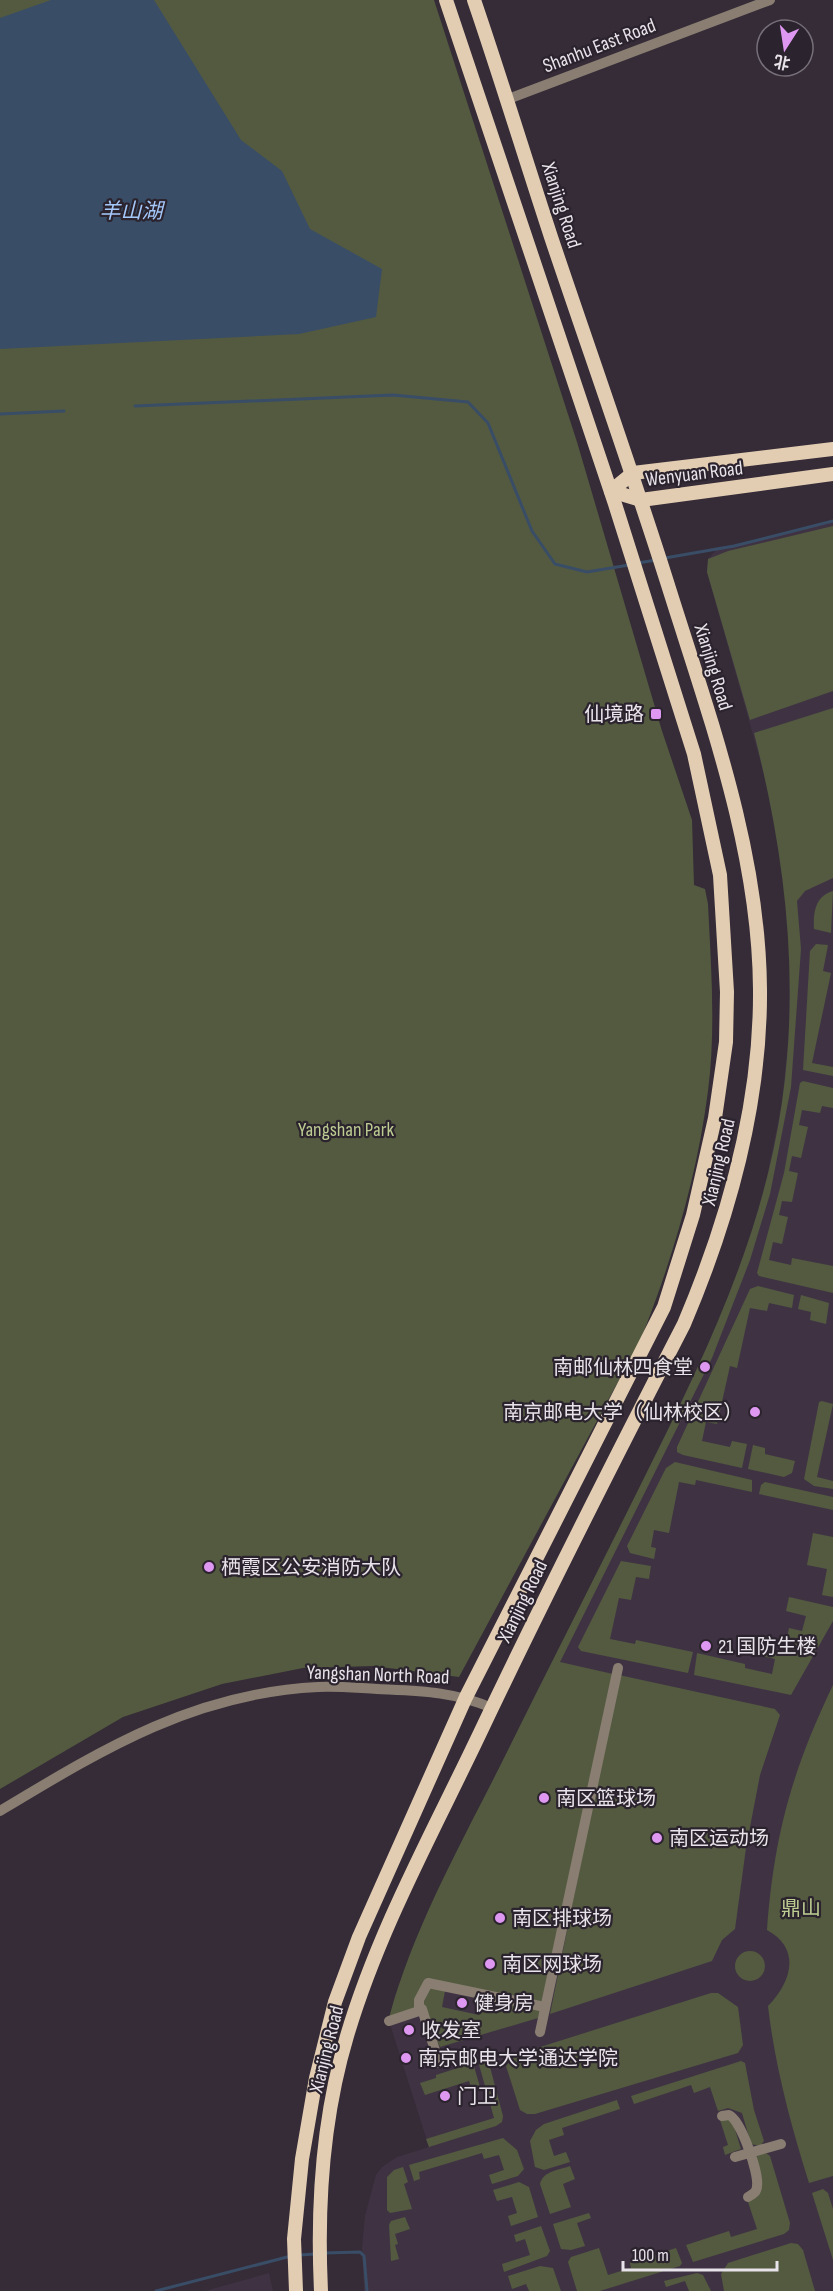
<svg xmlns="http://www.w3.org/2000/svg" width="833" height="2291" viewBox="0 0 833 2291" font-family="'Sofia Sans Condensed','Noto Sans SC',sans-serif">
	<rect width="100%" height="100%" fill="#352c37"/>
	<!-- built -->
	<g fill="#3f3343">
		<path d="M833,521v1770h-469l-2,-44 3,-31 11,-41 6,-8 15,-10 32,-10 -40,-126 6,-26 45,-109 221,-441 52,-111 25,-58 14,-45 14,-50 16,-78 7,-72 1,-84 -7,-76 -10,-65 -66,-234 1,-13 9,-10z"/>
		<path d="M269,2273l4,18h-68z"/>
	</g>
	<!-- green -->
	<g fill="#535a40">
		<path d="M0,0h434l143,442 85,289 30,89 2,65 11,4 3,15c3,62 8,125 0,187 -11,86 -36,170 -68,250l-181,336 -86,-11 -70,2 -81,16 -99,33 -123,72z"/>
		<path d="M833,526v165l-83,29 -43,-148 1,-13 20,-8z"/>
		<path d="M833,708v170l-28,13 -8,10 4,48 -10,138 -21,107 -20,66 -38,98 -152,304 53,12 -71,329 -114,-24 -12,30 -27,9c25,-93 75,-179 117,-264 46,-93 93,-185 139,-278 60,-120 118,-240 137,-374 18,-125 3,-247 -28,-369z"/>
		<path d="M833,891l-2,42 -17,-4c-1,-16 1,-33 19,-38z"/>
		<path d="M816,944l12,1 -5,26 8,2 -19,90 21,4v9l-30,-6 7,-119z"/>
		<path d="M803,1081l30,7v20l-11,-2 -2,7 -18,-3 -3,15 9,2 -7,31 -9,-2 -3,15 9,2 -6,29 -10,-1 -3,14 9,2 -6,27 -9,-2 -4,18 22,5 1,-7 41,8v27l-74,-17 -2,-3 27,-100 16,-90z"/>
		<path d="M758,1286l36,9 -2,13 -23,-5 -2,8 -17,-3 -13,60 -7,-2 -13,58 -11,-2 -4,19 28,6 2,-6 15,3 -5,24 -59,-13 -6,-3v-5l73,-158z"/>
		<path d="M801,1295l28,8 -3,21 -16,-4 1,-8 -13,-3z"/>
		<path d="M822,1401l11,3 -16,73 16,4v8l-19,-3 -10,-7 15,-77z"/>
		<path d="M753,1445l12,3v6l30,7 -3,12 -8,4 -36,-8z"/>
		<path d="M675,1462l77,18v12l-56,-12 -1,5 -16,-3 -10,51 -15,-3 -3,17 5,1 -2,11 -24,-6 -3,-7 39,-78z"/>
		<path d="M765,1482l68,15v13l-74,-16 2,-9z"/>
		<path d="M813,1533l20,4v60l-11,-2 5,-26 -20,-4z"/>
		<path d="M621,1561l30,5 -2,13 -13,-2 -5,23 -12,-2 -9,41 25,5 1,-4 57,12 -5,21 -107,-22 -3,-4z"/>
		<path d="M789,1597l44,10v14l-42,74 -97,-20 3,-22 48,11v4l27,6 3,-15 -21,-5 1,-6 29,6 5,-26 13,3 4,-15 -20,-5z"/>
		<path d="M619,1675l156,34 5,6 -20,60 -14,73 -11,81 -13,11 -10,21 -162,53z"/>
		<path d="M833,1685v491l-24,7c-18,-58 -34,-116 -41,-177 23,-23 34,-57 -1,-76 7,-95 25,-159 66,-245z"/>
		<circle cx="750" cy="1966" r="15"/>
		<path d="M429,1987l16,4 -3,16 37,8 4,-16 13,2 -1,9 15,3 2,-8 28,5 -2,8 -98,29 -18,-40z"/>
		<path d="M711,1993h7l20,14 5,38 -5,8 -203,61h-8l-7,-4 -14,-44 9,-11z"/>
		<path d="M484,2060l6,7 13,49 -1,6 -6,4 -67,21 -3,-8 68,-21 -16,-57z"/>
		<path d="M741,2061l4,2 9,47 10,31 -4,5 -9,-2 -9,-31 -14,-5 -10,3 -8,-24 -16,6 -3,-8 -57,19 -3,-8z"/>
		<path d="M473,2063l7,24 -8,3 -3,-9 -44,14 -5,-12 16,-5v-3z"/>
		<path d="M617,2100l3,9 -58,19 2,7 -15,5 5,16 12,-4 4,10 -26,8 -9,-3 -5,-26 6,-11 8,-6z"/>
		<path d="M728,2119l5,4 8,26 -16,6 -2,-8 5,-2 -8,-25z"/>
		<path d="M503,2138l14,12 7,19 -6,7 -26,8 -3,-9 15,-5 -5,-15 -15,4 -2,-6 -63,19 1,7 -6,2 -5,-16z"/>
		<path d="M766,2153l4,3 20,67 -1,7 -5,4 -91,28 -7,-17 43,-14 2,6 26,-8 -9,-27 10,-6 -3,-37 3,-4z"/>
		<path d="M570,2166l5,13 -12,5 8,23 -21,7 -10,-30c3,-13 19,-14 30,-18z"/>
		<path d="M403,2167l5,15 -4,2 8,25 -22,4 -3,-3v-33l7,-7z"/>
		<path d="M519,2182l10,5 9,30 -27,9 -3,-10 9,-3 -5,-16 -15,4 -4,-11z"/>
		<path d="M823,2189l5,4 5,16v51l-21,-67z"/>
		<path d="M589,2213l2,5 -14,5 8,23 -14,4 -10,-1 -8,-25z"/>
		<path d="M405,2217l5,12 -15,5 3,10 -3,1 4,14 -8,2 -2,-36 2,-4z"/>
		<path d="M541,2226l9,25 -3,5 -43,16 -2,-8 28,-9 -5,-16 -9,3 -2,-7z"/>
		<path d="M791,2243l7,1 5,6 12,41h-91l-3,-17 7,-11z"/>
		<path d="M599,2248l9,27 23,-7 -1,-5 46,-15 6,15 -2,3 -80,25h-23l-9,-29 3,-5z"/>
		<path d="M540,2266l13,2 8,23h-32l-3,-7 -14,5 -4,-13z"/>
		<path d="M697,2273l6,2 8,16h-22l-4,-10 -19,6 -2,-6z"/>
	</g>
	<!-- water -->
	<path fill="#394d67" d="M51,0h103l87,140 41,31 28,58 72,40 -6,48 -77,17 -299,15v-331z"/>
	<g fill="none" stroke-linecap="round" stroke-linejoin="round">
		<!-- stream -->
		<g stroke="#394d67" stroke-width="3">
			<path d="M135,406l258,-11 75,7 20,21 44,108 23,33 32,8 42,-7"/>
			<path d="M0,414l64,-3"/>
			<path d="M665,558l69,-12 99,-25"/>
			<path d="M638,563l18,-3"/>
			<path d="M324,2253l36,-1 4,4 3,35"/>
			<path d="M300,2255l15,-1"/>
			<path d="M156,2291l135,-35"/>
		</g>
		<!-- minor -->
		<g stroke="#897e71" stroke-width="10">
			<path d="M508,99l262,-99"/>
			<path d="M0,1811c103,-62 194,-118 318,-124 19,-1 39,1 59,2 41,2 76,2 115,19"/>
			<path d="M419,2011l3,-2 17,54"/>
			<path d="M389,2021l30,-10v-11l9,-17 117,24"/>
			<path d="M540,2032l78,-364"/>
			<path d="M722,2116l7,-1c12,5 30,58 28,71 0,6 -4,8 -9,11"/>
			<path d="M735,2157l46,-13"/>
		</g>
		<!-- major -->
		<g stroke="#e3cdb2" stroke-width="14">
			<path d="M611,491l22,-18 200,-24"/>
			<path d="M611,491l30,9 192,-26"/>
			<path d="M296,2291l-2,-52 8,-80 14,-81 19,-76 24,-65 107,-240 198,-390 29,-92 22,-97 11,-76 1,-50 -7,-117 -26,-121 -79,-250 -169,-504"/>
			<path d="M321,2291c-4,-83 2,-175 26,-255 31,-105 86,-204 133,-303 65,-137 134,-273 204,-409 45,-106 77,-219 76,-335 -1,-139 -51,-273 -92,-404 -37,-117 -78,-232 -117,-348 -26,-79 -50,-158 -77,-237"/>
		</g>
	</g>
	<!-- markers -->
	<g fill="#df98f2" stroke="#2b232d" stroke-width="2">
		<rect x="650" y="708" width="12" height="12" rx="3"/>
		<circle cx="705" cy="1367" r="6"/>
		<circle cx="755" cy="1412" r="6"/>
		<circle cx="209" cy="1567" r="6"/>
		<circle cx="706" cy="1646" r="6"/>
		<circle cx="544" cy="1798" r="6"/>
		<circle cx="657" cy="1838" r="6"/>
		<circle cx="500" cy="1918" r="6"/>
		<circle cx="490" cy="1964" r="6"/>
		<circle cx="462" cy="2003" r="6"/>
		<circle cx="409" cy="2030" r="6"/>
		<circle cx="406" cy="2058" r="6"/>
		<circle cx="445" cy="2096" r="6"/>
	</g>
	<g text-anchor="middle" stroke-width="4.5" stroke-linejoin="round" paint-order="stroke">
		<!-- street labels -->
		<g font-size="20" fill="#e8e3ea" stroke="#2b232d">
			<text transform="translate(599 45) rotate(-21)" y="7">Shanhu East Road</text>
			<text transform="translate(562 205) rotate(72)" y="7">Xianjing Road</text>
			<text transform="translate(694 473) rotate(-7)" y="7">Wenyuan Road</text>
			<text transform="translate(714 667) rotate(73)" y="7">Xianjing Road</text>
			<text transform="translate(718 1162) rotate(-77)" y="7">Xianjing Road</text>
			<text transform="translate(522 1601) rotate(-64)" y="7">Xianjing Road</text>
			<text transform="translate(378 1674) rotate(2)" y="7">Yangshan North Road</text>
			<text transform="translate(326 2049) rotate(-76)" y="7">Xianjing Road</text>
		</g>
		<!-- poi labels -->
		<g font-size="20" fill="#e8e3ea" stroke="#2b232d" text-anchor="start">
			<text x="644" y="721" text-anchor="end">仙境路</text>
			<text x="693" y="1374" text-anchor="end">南邮仙林四食堂</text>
			<text x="743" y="1419" text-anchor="end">南京邮电大学（仙林校区）</text>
			<text x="221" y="1574">栖霞区公安消防大队</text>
			<text x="718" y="1653">21 国防生楼</text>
			<text x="556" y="1805">南区篮球场</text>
			<text x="669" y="1845">南区运动场</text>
			<text x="512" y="1925">南区排球场</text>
			<text x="502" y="1971">南区网球场</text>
			<text x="474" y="2010">健身房</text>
			<text x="421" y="2037">收发室</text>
			<text x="418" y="2065">南京邮电大学通达学院</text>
			<text x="457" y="2103">门卫</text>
		</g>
		<!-- park labels -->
		<g font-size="20" fill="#bdcd92" stroke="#2b232d">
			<text x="346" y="1136">Yangshan Park</text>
			<text x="801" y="1915">鼎山</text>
		</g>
		<!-- water labels -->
		<g font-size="21" font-style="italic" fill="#a4c8fa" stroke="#2b232d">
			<text x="131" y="218">羊山湖</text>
		</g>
	</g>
	<!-- north arrow -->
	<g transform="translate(785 48) rotate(192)"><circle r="28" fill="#2b232d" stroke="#777079" stroke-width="1.5"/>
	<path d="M0-4.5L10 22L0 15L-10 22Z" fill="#df98f2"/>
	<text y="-9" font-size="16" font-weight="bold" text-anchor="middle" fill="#e8e3ea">北</text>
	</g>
	<!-- scale -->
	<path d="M623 2261v9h154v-9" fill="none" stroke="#e8e3ea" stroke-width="3"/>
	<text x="632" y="2261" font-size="18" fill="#e8e3ea" stroke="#2b232d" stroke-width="4.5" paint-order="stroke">100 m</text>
</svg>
